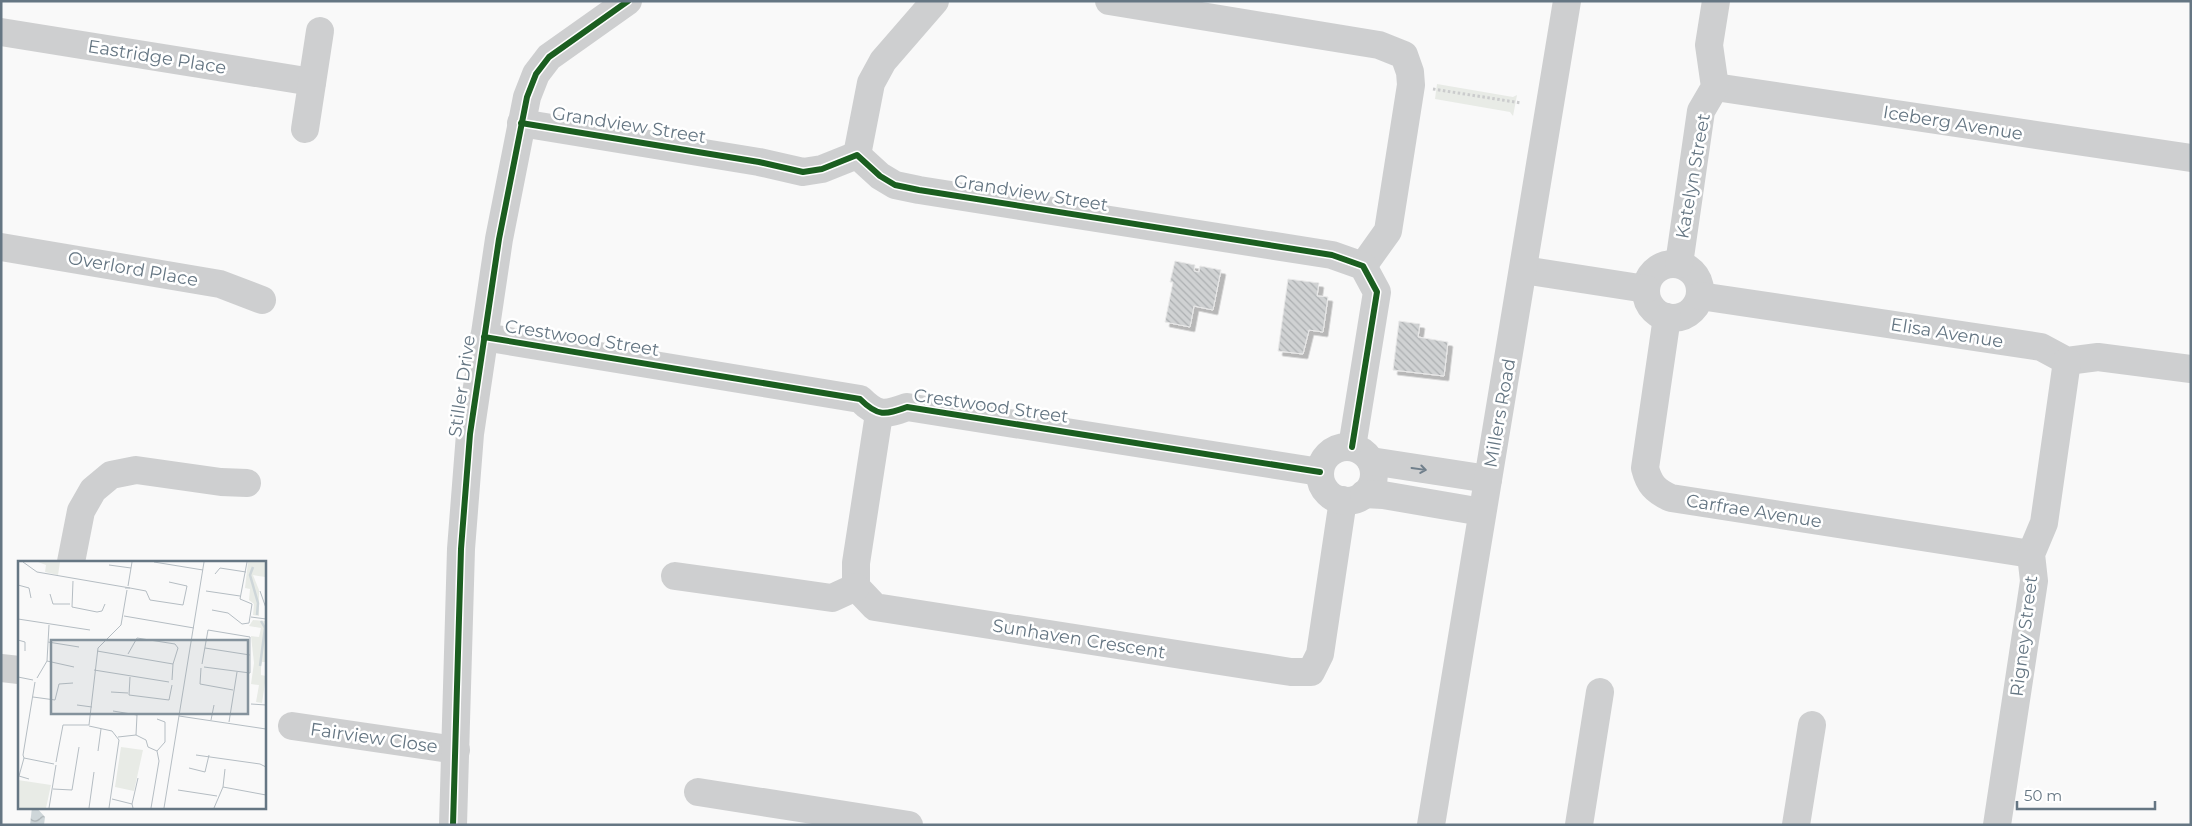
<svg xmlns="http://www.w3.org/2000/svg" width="2192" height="826" viewBox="0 0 2192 826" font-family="Montserrat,sans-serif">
	<defs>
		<pattern id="water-waves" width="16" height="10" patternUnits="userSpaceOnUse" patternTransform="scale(1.25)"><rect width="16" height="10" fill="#ced6d9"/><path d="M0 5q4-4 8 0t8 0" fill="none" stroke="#abb2b5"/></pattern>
		<pattern id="building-back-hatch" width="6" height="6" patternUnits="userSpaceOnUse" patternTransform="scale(1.25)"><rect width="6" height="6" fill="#d0d2d3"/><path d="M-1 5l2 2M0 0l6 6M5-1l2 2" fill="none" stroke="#acafb1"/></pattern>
		<filter id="shadow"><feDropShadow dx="4.5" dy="4.5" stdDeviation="0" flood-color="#0004"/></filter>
	</defs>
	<rect width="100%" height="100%" fill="#f9f9f9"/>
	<!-- green -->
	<path fill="#e8ebe6" d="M1437,84l76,13 4,-2 -4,21 -3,-4 -75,-13z"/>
	<!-- water -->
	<path fill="url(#water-waves)" d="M32,807h4l9,10 -1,8h-14z"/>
	<!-- building -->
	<g fill="url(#building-back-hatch)" stroke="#e8e8e8" filter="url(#shadow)">
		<path d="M1175,261l20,4 -1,6 5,1 1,-6 21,4 -8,40 -19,-4 -4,21 -25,-5 8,-40h-3z"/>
		<path d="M1288,279l31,4 -2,13 11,1 -5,35 -14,-2 -6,24 -25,-3z"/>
		<path d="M1399,321l21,3 -2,13 30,5 -4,34 -51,-6z"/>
	</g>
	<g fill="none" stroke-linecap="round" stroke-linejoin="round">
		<!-- path -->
		<path stroke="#cbcccd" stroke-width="3" stroke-dasharray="2.5 2.5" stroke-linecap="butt" d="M1433,89l88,14"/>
		<!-- minor -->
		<g stroke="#cecfd0" stroke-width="28">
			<path d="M1109,1l270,44 25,10 6,17 1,13 -23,146 -25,35"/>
			<path d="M1,32l311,50"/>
			<path d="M1715,87l476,71"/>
			<path d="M521,123l238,39 44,10 19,-3 35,-14 23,21 15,9 24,5 413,65 31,11 14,26 -25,155"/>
			<path d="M305,129l15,-98"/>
			<path d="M857,155l14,-72 12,-22 52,-60"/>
			<path d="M1,247l219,37 42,16"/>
			<circle cx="1673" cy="291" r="27"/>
			<path d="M1679,264l22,-153 14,-24 -6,-42 7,-44"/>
			<path d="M1524,270l122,19"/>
			<path d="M1700,296l341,51 26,14 31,-4 93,12"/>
			<path d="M1667,317l-22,151c4,16 10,23 26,30l360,56"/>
			<path d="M484,337l376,62c18,18 25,16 47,8l413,65"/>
			<path d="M879,414l-23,149v24l19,20 416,65h20l9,-18 23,-154"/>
			<circle cx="1347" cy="474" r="27"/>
			<path d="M1371,461l117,18"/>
			<path d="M1364,494l19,1 99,17"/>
			<path d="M71,562l10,-51 12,-21 18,-15 25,-5 85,12 26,1"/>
			<path d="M675,576l157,22 24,-11"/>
			<path d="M1,668l18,2"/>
			<path d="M292,726l164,24"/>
			<path d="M698,792l211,33"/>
			<path d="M453,825l8,-276 9,-115 29,-195 28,-142 9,-23 13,-17 79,-56"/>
			<path d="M1431,825l136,-824"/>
			<path d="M1579,825l21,-133"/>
			<path d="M1796,825l16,-100"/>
			<path d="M1997,825l37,-244 -3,-27 13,-31 23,-162"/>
		</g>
		<defs>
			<g id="cycleway">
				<path d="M521,123l238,39 44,10 19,-3 35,-14 23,21 15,9 24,5 413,65 31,11 14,26 -25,155"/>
				<path d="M484,337l376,62c18,18 25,16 47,8l413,65"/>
				<path d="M453,825l8,-276 9,-115 29,-195 28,-142 9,-23 13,-17 79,-56"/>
			</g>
		</defs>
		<!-- cycleway casing -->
		<use href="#cycleway" stroke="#fff" stroke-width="9"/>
		<!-- cycleway -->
		<use href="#cycleway" stroke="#1b5e20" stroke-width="6"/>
	</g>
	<!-- one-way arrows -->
	<defs><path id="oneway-shaft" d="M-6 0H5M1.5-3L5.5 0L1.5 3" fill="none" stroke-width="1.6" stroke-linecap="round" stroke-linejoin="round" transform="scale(1.25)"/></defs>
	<use stroke="#707f8b" href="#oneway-shaft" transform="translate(1419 469) rotate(8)"/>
	<g text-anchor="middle" stroke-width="5" stroke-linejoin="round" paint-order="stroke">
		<!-- street labels -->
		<g font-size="18" fill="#657683" stroke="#fff">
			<text transform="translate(157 57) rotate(9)" y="6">Eastridge Place</text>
			<text transform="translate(1953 123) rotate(9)" y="6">Iceberg Avenue</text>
			<text transform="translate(629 125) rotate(9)" y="6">Grandview Street</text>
			<text transform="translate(1693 176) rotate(-80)" y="6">Katelyn Street</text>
			<text transform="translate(1031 193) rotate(9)" y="6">Grandview Street</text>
			<text transform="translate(133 269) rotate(10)" y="6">Overlord Place</text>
			<text transform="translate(1947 333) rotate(9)" y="6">Elisa Avenue</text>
			<text transform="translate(582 338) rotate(9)" y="6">Crestwood Street</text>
			<text transform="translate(462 386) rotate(-82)" y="6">Stiller Drive</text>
			<text transform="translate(991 406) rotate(8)" y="6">Crestwood Street</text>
			<text transform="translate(1500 413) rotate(-80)" y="6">Millers Road</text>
			<text transform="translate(1754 511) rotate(9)" y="6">Carfrae Avenue</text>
			<text transform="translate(2024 636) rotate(-83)" y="6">Rigney Street</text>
			<text transform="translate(1079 639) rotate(9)" y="6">Sunhaven Crescent</text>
			<text transform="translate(374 738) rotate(8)" y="6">Fairview Close</text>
		</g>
	</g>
	<!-- overview -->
	<g transform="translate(18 561)">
		<rect width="248" height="248" fill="#f9f9f9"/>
		<path d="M20,1h22l-2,13 -13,-3 1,-7zM230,1h17v15l-12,-2 6,15v26l-6,-1 1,-11 -5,-4 1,-11 -5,-1zM235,59l12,1v41h-3l-1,4v9l5,1 -4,27 -6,-1 3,-17 -8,-1 3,-21 -3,-27 8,1 2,-9 -12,-2zM103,186l22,3 -9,41 -19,-4zM0,219l33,5 -5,23h-28z" fill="#e8ebe6"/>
		<path fill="none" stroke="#ced6d9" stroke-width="2.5" d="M235,6l-3,8 8,28 -1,12M242,105l5,-38 -4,-7"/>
		<path fill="none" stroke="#b5bdc3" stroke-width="1" d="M5,1l14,10 93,16h-5M136,1l49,8M91,4l22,3M197,13l5,-6 26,4M55,20l-1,26 25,5 5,-1 3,-7M0,24l11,3 2,10M110,25l4,-24M112,27l16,3 4,9 33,5 4,-19 -18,-4M188,30l34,5M242,30l6,17M32,33l3,10h17M194,49l16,3 14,11 7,-1 3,-19 -12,-5 7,-37M106,55l70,12M233,56l15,2M0,58l72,11M0,79l7,2v9M30,81l31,5M187,87l45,7M79,90l76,13 -1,16M110,93l9,-16 38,6 3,4 -5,16M29,100l27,6M184,103l6,-34 42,7v36l-46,-6M183,107l-1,16 33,6M76,109l75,12M0,116l15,3M112,116l-1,18 40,5 3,-15M19,117l10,-17 2,-36M17,121l-12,73 1,3 30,6M93,131l17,1M15,136l22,3 4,-16 14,-1M233,143l15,1M59,144l15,2M95,150l24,4 -1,20M161,155l87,13M139,158l8,3v20l-8,9M193,159l3,-15M211,161l8,-50M71,165l23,5 7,9 -10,68M100,176l18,-2 10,5 2,7 9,4M80,190l3,-22M178,194l64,9 6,3M6,197l-5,18 10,3M38,201l7,-37h26l9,-77 23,-23 6,-35M171,207l16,4 4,-17M205,226l43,8M205,226l2,-18M35,228l19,1 7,-43M160,229l39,6M94,238l20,5 1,4M114,243l6,-26M31,247l7,-43M71,247l5,-36M133,247l8,-47 -2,-10M146,247l40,-246M196,247l9,-21"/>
		<path fill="#84929c" fill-opacity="0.15" stroke="#84929c" stroke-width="2.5" d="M33,79h197v74h-197z"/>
		<rect width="248" height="248" fill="none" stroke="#657683" stroke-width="2.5"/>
	</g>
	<!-- border -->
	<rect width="2192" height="826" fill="none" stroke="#657683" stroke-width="5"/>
	<!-- scale -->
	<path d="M2017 801v8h138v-8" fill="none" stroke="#657683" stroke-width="2.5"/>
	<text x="2024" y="801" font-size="15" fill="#657683" stroke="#ffffff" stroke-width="4" paint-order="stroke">50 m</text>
</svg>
